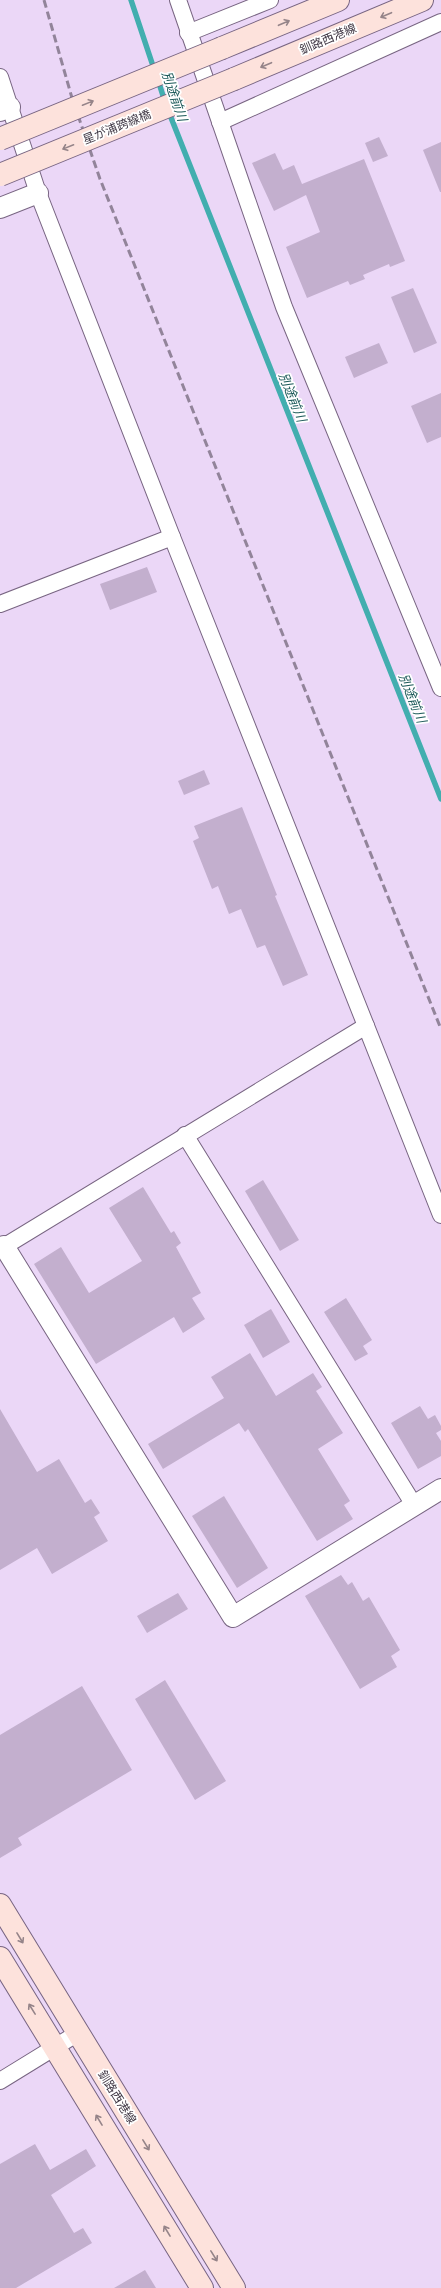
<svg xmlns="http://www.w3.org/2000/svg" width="441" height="2288" viewBox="0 0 441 2288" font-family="'Fira Sans','Noto Sans JP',sans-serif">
	<rect width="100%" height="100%" fill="#ebd7f7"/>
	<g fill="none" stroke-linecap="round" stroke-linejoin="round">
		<!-- stream -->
		<g stroke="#42aeaf" stroke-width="5.5">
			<path d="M131,0l24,72"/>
			<path d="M158,80l7,22"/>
			<path d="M168,110l273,689"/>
		</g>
	</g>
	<!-- building -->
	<g fill="#c3afce">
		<path d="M379,137l9,19 -15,6 -8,-19z"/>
		<path d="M441,142v50h-1l-17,-42z"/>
		<path d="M275,153l8,17 11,-5 8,19 62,-25 41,102 -15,6 -1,-3 -26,11 2,4 -15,6 -2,-4 -41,17 -21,-51 34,-15 -14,-37 -32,16 -22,-48z"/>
		<path d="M413,288l24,55 -23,10 -23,-56z"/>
		<path d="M379,343l9,20 -34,15 -9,-21z"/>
		<path d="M441,393v44l-14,6 -16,-37z"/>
		<path d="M147,567l10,25 -47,18 -10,-26z"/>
		<path d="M204,770l6,14 -26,11 -6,-14z"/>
		<path d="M242,807l35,88 -2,1 33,79 -25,11 -18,-41 -8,3 -16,-39 -12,5 -11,-28 -6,3 -19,-48 6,-3 -5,-12z"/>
		<path d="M263,1180l36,60 -19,11 -35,-60z"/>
		<path d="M143,1187l28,46 3,-2 7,12 -5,4 25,46 -9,5 13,21 -22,14 -9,-16 -78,47 -62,-100 27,-17 28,46 53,-32 -33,-53z"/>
		<path d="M346,1298l26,42 -9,6 5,8 -13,7 -31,-49z"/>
		<path d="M271,1309l19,33 -27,16 -19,-33z"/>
		<path d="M250,1353l26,43 37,-23 9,14 -6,4 27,42 -25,16 32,52 -6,4 9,14 -36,22 -69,-112 -3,3 -6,-9 -76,46 -15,-25 76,-46 -13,-21z"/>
		<path d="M420,1406l8,13 7,-4 6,11v4l-5,3 5,8v15l-23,13 -27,-46z"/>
		<path d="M0,1409l37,63 22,-13 26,44 6,-4 9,14 -6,4 14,24 -56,33 -15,-26 -37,22z"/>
		<path d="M224,1496l44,72 -31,20 -45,-72z"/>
		<path d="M341,1575l7,10 4,-3 11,19 6,-4 31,53 -9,6 6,11 -37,22 -55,-93z"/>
		<path d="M178,1593l10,16 -41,24 -10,-17z"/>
		<path d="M165,1680l61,101 -31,19 -60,-101z"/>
		<path d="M82,1686l50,84 -114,68 4,7 -22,13v-123z"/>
		<path d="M35,2144l15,26 36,-21 10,17 -45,29 23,38 9,-5 9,15 -76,45h-16v-124z"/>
		<path d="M145,2270l11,18h-42z"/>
	</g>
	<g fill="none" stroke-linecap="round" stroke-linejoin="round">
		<defs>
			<g id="minor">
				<path d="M178,0l106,307 157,381"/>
				<path d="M188,33l82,-33"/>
				<path d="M0,77l38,116 134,344 269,678"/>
				<path d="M220,122l221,-100"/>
				<path d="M0,604l172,-67"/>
				<path d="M185,1135l229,370"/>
				<path d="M0,1249l366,-223"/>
				<path d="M0,2081l78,-48"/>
			</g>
			<g id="tertiary">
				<path d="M0,111l10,-4"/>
				<path d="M0,208l38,-15"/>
				<path d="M4,1246l229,371 208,-128"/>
			</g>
			<g id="secondary">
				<path d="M222,48l116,-48"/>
				<path d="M234,79l188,-79"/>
				<path d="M0,1905l234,383"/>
				<path d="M0,1958l202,330"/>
			</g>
		</defs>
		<!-- minor casing -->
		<use href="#minor" stroke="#786582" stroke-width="18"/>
		<!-- tertiary casing -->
		<use href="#tertiary" stroke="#786582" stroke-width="22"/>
		<!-- secondary casing -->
		<use href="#secondary" stroke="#786582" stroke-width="24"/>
		<!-- minor -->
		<use href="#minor" stroke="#fff" stroke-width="16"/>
		<!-- tertiary -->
		<use href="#tertiary" stroke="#fff" stroke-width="20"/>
		<!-- secondary -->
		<use href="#secondary" stroke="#fde2dc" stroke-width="22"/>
		<!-- rail -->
		<path stroke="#92849a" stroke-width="3" stroke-dasharray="8 4" stroke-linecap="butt" d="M44,0l28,98 28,81 341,850"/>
		<defs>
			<g id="secondary-bridge">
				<path d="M0,139l222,-91"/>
				<path d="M0,175l234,-96"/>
			</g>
		</defs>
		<!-- secondary-bridge casing -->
		<use href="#secondary-bridge" stroke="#786582" stroke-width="24" stroke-linecap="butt"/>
		<!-- secondary-bridge -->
		<use href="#secondary-bridge" stroke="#fde2dc" stroke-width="22"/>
	</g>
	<!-- one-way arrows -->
	<defs><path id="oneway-shaft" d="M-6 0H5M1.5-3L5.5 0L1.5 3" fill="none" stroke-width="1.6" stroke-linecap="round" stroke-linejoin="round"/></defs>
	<g stroke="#958489">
		<use href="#oneway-shaft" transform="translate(386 15) rotate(157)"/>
		<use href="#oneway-shaft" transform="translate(284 23) rotate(-23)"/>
		<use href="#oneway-shaft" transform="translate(266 65) rotate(157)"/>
		<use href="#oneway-shaft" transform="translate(88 103) rotate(-22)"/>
		<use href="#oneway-shaft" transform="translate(68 147) rotate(158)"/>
		<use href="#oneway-shaft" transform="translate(20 1938) rotate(59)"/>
		<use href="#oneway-shaft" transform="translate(32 2009) rotate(-122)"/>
		<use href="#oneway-shaft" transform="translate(99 2120) rotate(-121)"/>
		<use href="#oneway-shaft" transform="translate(146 2145) rotate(58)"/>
		<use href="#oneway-shaft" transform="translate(167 2231) rotate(-121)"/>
		<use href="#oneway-shaft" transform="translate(214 2256) rotate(58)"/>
	</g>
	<g text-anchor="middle" stroke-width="3.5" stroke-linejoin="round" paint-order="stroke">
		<!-- street labels -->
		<g font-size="12" fill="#403845" stroke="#fff">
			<text transform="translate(328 39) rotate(-23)" y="4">釧路西港線</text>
			<text transform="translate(117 127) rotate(-22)" y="4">星が浦跨線橋</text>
			<text transform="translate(117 2097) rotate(58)" y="4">釧路西港線</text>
		</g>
		<!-- water labels -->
		<g font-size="13" font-style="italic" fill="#205c5c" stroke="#fff">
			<text transform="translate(175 96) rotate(71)" y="5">別途前川</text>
			<text transform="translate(293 397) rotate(68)" y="5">別途前川</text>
			<text transform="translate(413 698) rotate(68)" y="5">別途前川</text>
		</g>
	</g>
</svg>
